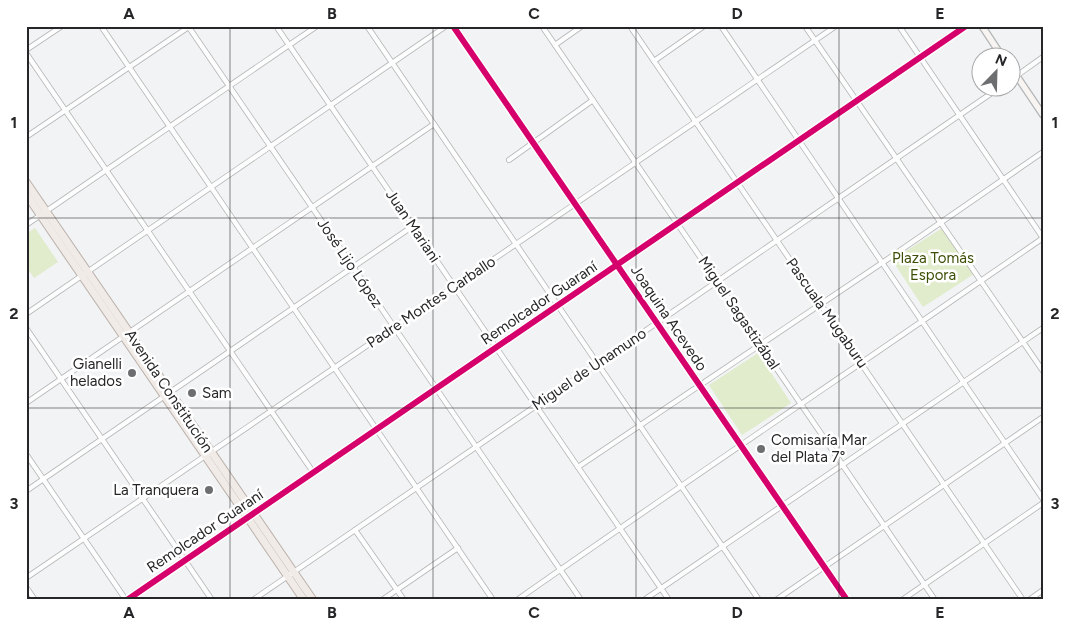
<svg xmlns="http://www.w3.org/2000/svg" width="1069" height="626" viewBox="0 0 1069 626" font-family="Figtree,sans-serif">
	<rect width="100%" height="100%" fill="#f2f3f4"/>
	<!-- green -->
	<g fill="#e0eccb">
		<path d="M944,227l30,47 -51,33 -31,-47z"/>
		<path d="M35,228l23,34 -24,16 -8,-12v-32z"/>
		<path d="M758,353l33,50 -49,32 -33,-50z"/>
	</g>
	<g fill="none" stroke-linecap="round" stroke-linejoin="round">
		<defs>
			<g id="minor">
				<path d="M101,26l392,574"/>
				<path d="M188,26l393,574"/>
				<path d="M276,26l393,574"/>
				<path d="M367,26l392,574"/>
				<path d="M453,26l394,574"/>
				<path d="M542,26l393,574"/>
				<path d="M630,26l393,574"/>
				<path d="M721,26l322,473"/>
				<path d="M805,26l238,345"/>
				<path d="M899,26l144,212"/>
				<path d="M555,45l27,-19"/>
				<path d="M26,50l36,-24"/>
				<path d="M26,53l287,419"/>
				<path d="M654,61l50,-35"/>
				<path d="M1012,79l31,-22"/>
				<path d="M26,137l164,-111"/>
				<path d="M509,160l84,-60"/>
				<path d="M26,225l291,-199"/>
				<path d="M26,314l420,-288"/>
				<path d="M26,328l186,272"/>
				<path d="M26,403l408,-279"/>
				<path d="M26,454l100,146"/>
				<path d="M578,467l304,-204 161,-111"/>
				<path d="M26,491l387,-265"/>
				<path d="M355,530l49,70"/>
				<path d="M26,578l810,-552"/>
				<path d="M26,587l9,13"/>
				<path d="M127,600l839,-574"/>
				<path d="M253,600l746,-512"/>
				<path d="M382,600l76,-52"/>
				<path d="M517,600c174,-122 351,-241 526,-362"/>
				<path d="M644,600l399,-272"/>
				<path d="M776,600l267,-183"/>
				<path d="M902,600l141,-97"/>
				<path d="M1029,600l14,-10"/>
			</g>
			<g id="secondary">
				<path d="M982,26l21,32"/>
				<path d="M1012,69l31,46"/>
			</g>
			<g id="primary">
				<path d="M26,182l287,418"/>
				<path d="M26,194l278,406"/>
			</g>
		</defs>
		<!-- minor casing -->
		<use href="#minor" stroke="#b4b5b6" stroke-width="6"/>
		<!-- secondary casing -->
		<use href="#secondary" stroke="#b4b5b6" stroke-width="8"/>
		<!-- primary casing -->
		<use href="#primary" stroke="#bbb1ab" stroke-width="9"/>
		<!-- minor -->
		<use href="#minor" stroke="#fdfdfd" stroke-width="4.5"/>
		<!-- secondary -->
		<use href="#secondary" stroke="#f7f4f2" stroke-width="5.5"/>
		<!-- primary -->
		<use href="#primary" stroke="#f1ebe8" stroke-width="7"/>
		<defs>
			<g id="cycleway">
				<path d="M453,26l394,574"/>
				<path d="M127,600l839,-574"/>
			</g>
		</defs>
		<!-- cycleway casing -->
		<use href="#cycleway" stroke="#fff" stroke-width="9"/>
		<!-- cycleway -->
		<use href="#cycleway" stroke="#d6006c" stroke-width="6"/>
	</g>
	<!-- grid -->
	<path fill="none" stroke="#262628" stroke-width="1" stroke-opacity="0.55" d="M230,26v574M433,26v574M636,26v574M839,26v574M26,218h1017M26,408h1017"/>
	<!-- markers -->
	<g fill="#6d6e6f" stroke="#fff" stroke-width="2">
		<circle cx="132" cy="373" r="5"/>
		<circle cx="192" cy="393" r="5"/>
		<circle cx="761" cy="449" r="5"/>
		<circle cx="209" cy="490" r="5"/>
	</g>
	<g text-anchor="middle" stroke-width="5" stroke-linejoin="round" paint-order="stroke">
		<!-- street labels -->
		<g font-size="15" fill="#262628" stroke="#fff">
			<text transform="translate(413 226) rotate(56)" y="5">Juan Mariani</text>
			<text transform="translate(350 263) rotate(56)" y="5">José Lijo López</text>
			<text transform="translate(431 302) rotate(-34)" y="5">Padre Montes Carballo</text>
			<text transform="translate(539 303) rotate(-34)" y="5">Remolcador Guaraní</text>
			<text transform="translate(739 313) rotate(56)" y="5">Miguel Sagastizábal</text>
			<text transform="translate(827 313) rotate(55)" y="5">Pascuala Mugaburu</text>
			<text transform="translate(669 318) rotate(56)" y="5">Joaquina Acevedo</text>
			<text transform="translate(589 369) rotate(-34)" y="5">Miguel de Unamuno</text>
			<text transform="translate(169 391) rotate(56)" y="5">Avenida Constitución</text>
			<text transform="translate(205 531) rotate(-34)" y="5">Remolcador Guaraní</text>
		</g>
		<!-- park labels -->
		<g font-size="15" fill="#3c4f06" stroke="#fff">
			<text x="933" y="263">Plaza Tomás<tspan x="933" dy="17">Espora</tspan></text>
		</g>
		<!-- poi labels -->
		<g font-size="15" fill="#262628" stroke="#fff" text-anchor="end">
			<text x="122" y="369">Gianelli<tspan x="122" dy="17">helados</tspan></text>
			<text x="202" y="398" text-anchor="start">Sam</text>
			<text x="771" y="445" text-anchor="start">Comisaría Mar<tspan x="771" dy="17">del Plata 7°</tspan></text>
			<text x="199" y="495">La Tranquera</text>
		</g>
	</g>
	<!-- border -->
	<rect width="1069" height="626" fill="none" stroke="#ffffff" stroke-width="55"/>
	<!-- north arrow -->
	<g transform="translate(996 72) rotate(23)"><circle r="24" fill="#ffffff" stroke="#a8a8a9"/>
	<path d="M0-4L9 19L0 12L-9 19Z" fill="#6d6e6f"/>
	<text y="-8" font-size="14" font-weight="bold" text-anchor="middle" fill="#262628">N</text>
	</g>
	<rect x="28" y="28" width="1014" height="570" fill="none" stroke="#262628" stroke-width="2"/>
	<g font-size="16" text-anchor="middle" font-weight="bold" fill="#262628">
		<text x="129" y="19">A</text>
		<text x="332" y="19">B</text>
		<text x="534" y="19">C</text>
		<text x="737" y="19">D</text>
		<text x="940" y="19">E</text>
		<text x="14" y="128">1</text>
		<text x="1055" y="128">1</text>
		<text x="14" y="319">2</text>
		<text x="1055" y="319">2</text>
		<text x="14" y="509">3</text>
		<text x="1055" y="509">3</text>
		<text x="129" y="618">A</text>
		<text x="332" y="618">B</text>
		<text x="534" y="618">C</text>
		<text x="737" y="618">D</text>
		<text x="940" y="618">E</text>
	</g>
</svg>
